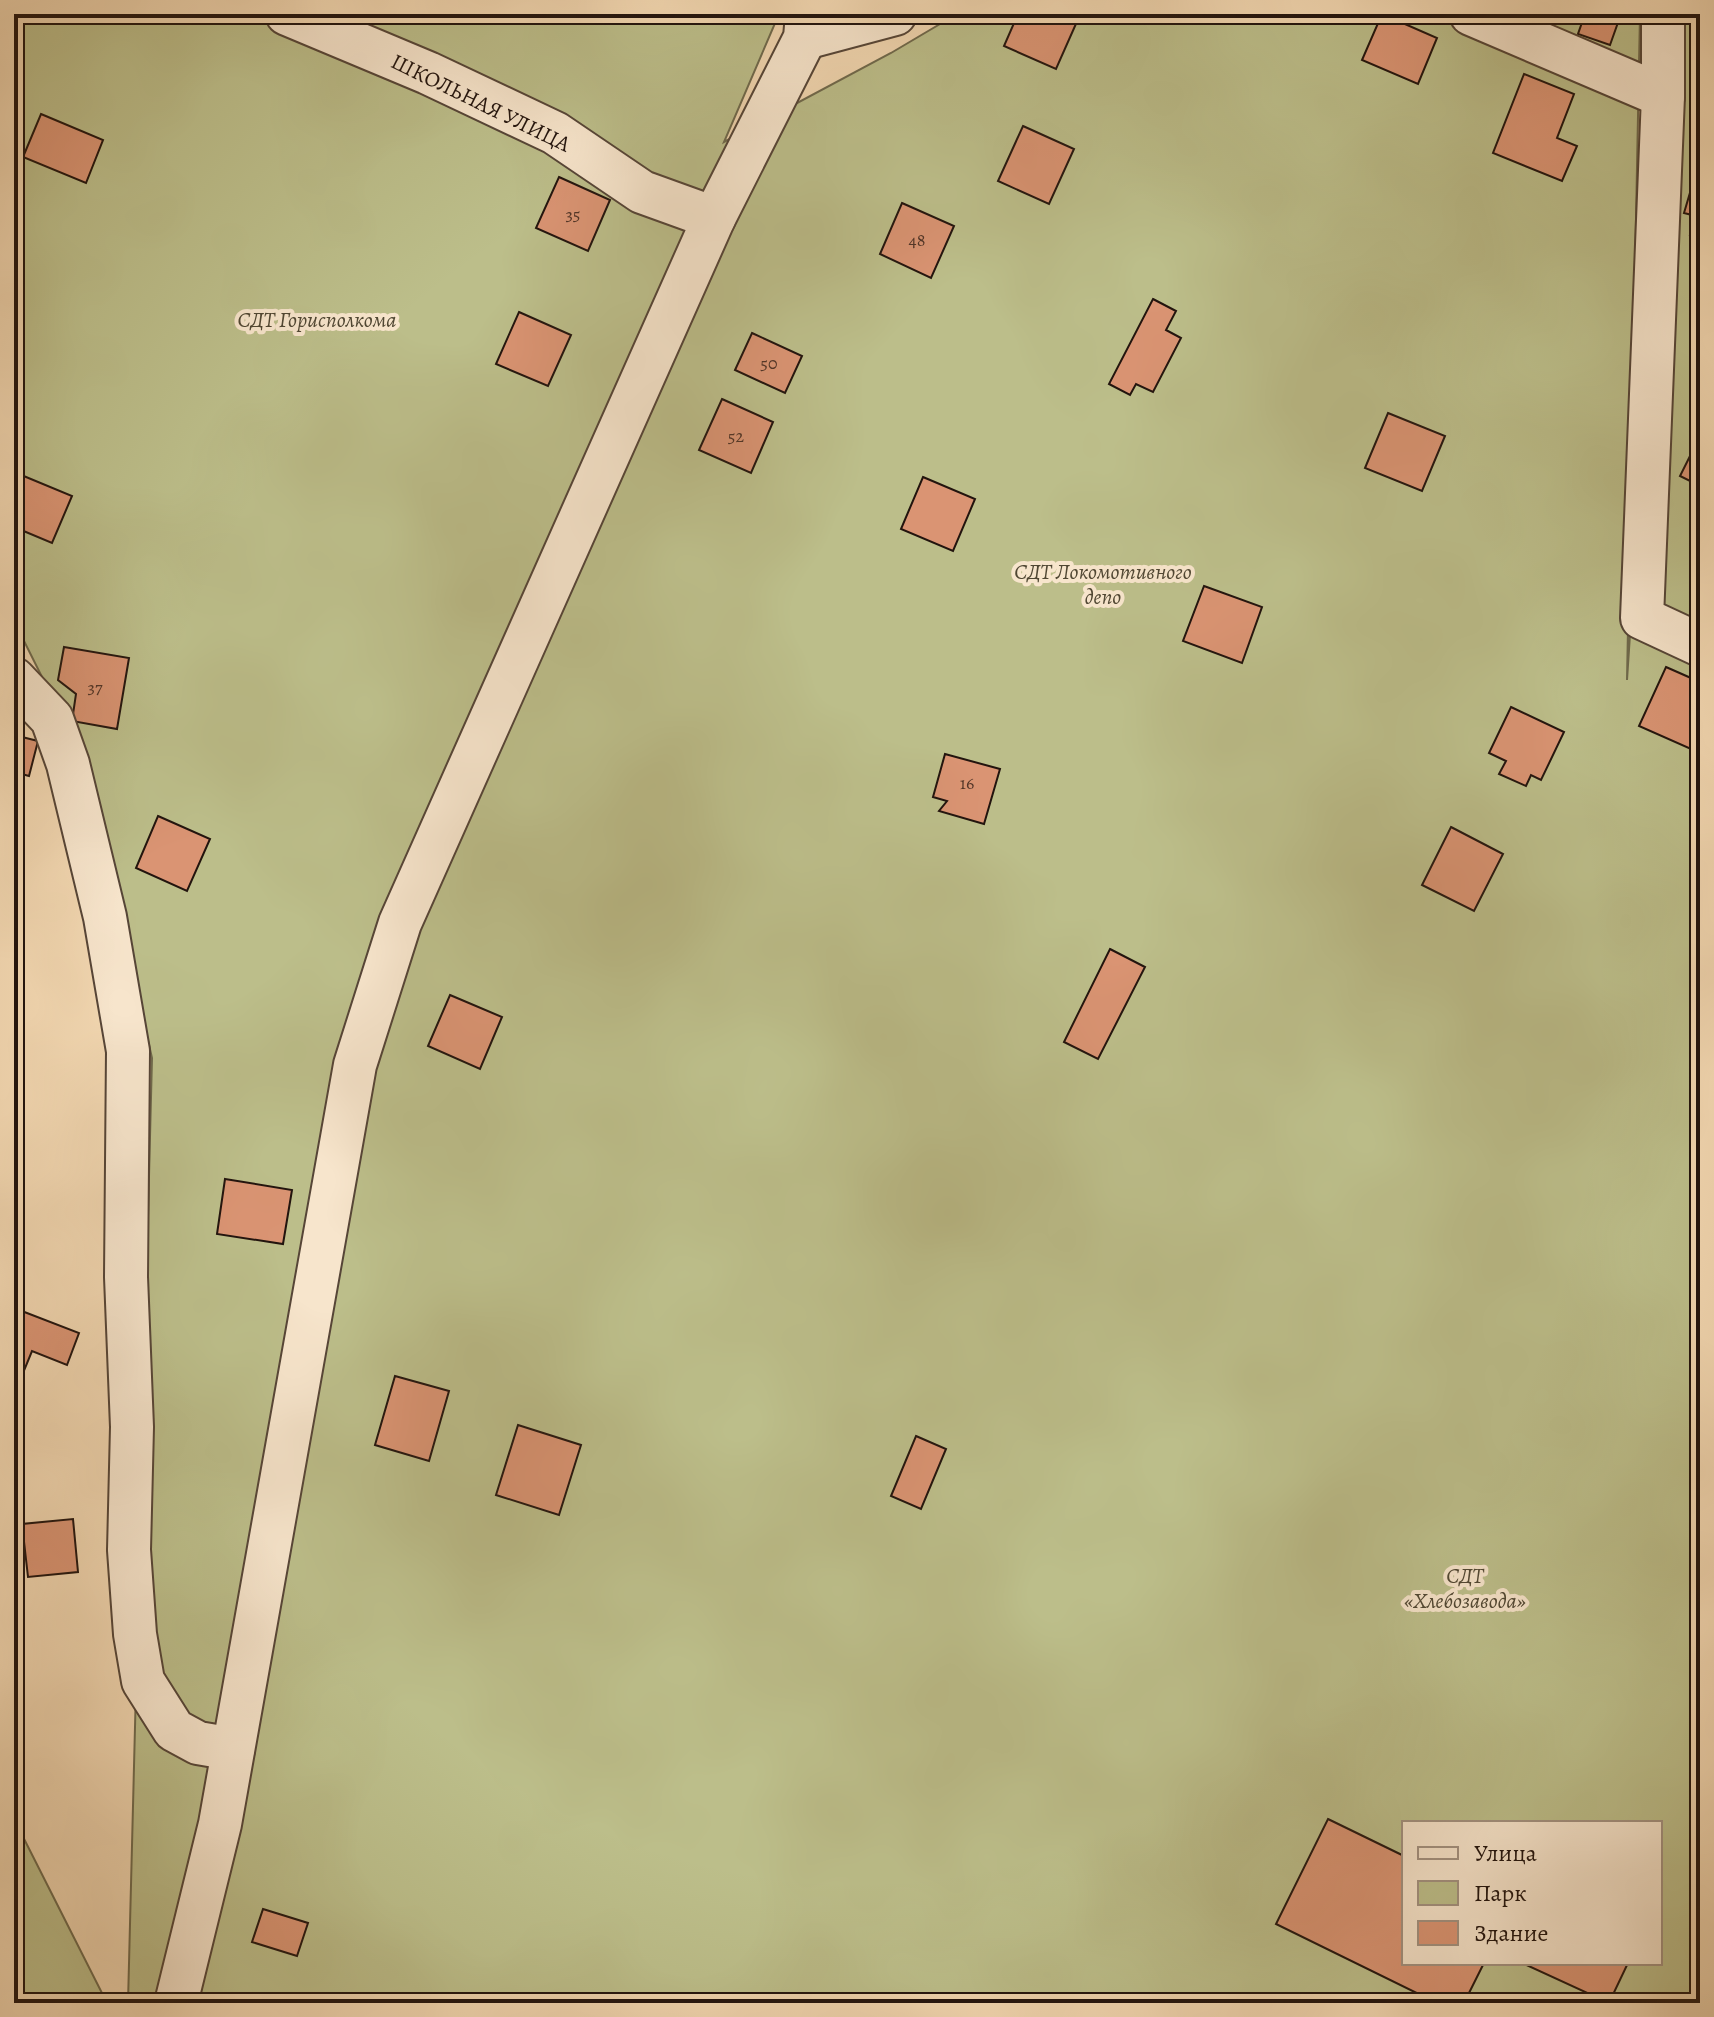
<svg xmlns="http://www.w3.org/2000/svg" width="1714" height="2017" viewBox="0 0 1714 2017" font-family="Alegreya,serif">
	<rect width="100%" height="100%" fill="#f2d7b1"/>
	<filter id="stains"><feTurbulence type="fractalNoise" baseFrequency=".0025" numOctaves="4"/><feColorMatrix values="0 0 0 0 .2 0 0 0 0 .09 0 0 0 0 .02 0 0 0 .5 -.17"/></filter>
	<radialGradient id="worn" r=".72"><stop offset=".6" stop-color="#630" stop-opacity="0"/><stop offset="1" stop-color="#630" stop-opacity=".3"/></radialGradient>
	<!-- green -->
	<g fill="#bcbe8a" stroke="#6f694c" stroke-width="2" fill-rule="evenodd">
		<path d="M14,14h765l-55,128 167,-89 66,-39h683l-13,666 44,-666h29v1989h-1572l24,-945 -66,-293 -72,-144zM1404,1823h256v140h-256z"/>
		<path d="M14,1819l93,184h-93z"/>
	</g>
	<!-- building -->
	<g fill="#da9473" stroke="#22140e" stroke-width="2">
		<path d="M1018,14h53l8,3 -23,52 -52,-23z"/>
		<path d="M1382,14l55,24 -19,46 -56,-24z"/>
		<path d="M1585,14h36l-11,31 -32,-11z"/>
		<path d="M1524,74l50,20 -17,44 20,8 -15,35 -69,-28z"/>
		<path d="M41,114l62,26 -17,43 -63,-26z"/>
		<path d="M1023,126l51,23 -25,55 -51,-23z"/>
		<path d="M1697,169l3,1v68l-10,-3 6,-19 -12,-3z"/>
		<path d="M559,177l51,23 -22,51 -52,-23z"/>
		<path d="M902,203l52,23 -23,52 -51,-24z"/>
		<path d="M1153,299l23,12 -10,19 15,8 -28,54 -17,-8 -6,11 -21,-11z"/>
		<path d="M519,312l52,23 -23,51 -52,-22z"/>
		<path d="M752,333l50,23 -17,37 -50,-23z"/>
		<path d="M722,399l51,23 -22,51 -52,-23z"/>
		<path d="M1388,413l57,23 -23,55 -57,-23z"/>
		<path d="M1700,436v50l-20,-10z"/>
		<path d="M14,472l58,24 -20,47 -38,-16z"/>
		<path d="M923,477l52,22 -22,52 -52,-22z"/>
		<path d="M1204,586l58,21 -20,56 -59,-22z"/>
		<path d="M64,647l65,11 -12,71 -45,-8 4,-27 -18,-14z"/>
		<path d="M1666,667l34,15v71l-61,-27z"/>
		<path d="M1511,707l53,25 -23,48 -10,-5 -5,11 -27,-12 7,-13 -17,-8z"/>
		<path d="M14,735l24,6 -9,35 -15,-4z"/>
		<path d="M945,754l55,15 -16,55 -45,-13 8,-10 -14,-4z"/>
		<path d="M158,816l52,23 -23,52 -51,-23z"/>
		<path d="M1451,827l52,27 -29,57 -52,-26z"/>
		<path d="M1110,949l35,18 -47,92 -34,-17z"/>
		<path d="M450,995l52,22 -22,52 -52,-23z"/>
		<path d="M225,1179l67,11 -9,54 -66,-10z"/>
		<path d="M14,1308l65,25 -12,32 -35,-14 -11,27 -7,-3z"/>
		<path d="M395,1376l54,15 -20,70 -54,-16z"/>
		<path d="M518,1425l63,20 -22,70 -63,-20z"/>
		<path d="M916,1436l30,13 -25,60 -30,-13z"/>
		<path d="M73,1519l5,53 -50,5 -6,-53z"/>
		<path d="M1328,1819l76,37v107h80l-20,40h-27l-161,-79z"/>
		<path d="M263,1909l45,14 -11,33 -45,-14z"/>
		<path d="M1522,1963h106l-19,40z"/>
	</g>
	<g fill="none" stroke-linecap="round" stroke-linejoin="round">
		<defs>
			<g id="minor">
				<path d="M287,14l141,59 127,60 87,59 72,26"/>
				<path d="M1471,14l192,82"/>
				<path d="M1663,14v82l-21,522 58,27"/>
				<path d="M805,38l90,-24"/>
				<path d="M14,679l38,40 16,45 37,153 23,134 -2,226 6,150 -3,123 6,84 8,47 31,49 24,13 35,6"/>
				<path d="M176,2003l44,-179 135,-759 45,-142 314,-705 91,-180 2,-24"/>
			</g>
		</defs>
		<!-- minor casing -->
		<use href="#minor" stroke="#564537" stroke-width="46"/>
		<!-- minor -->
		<use href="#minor" stroke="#f7e5cc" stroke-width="42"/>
	</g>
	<g text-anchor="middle" stroke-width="8" stroke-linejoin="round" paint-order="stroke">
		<!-- number labels -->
		<g font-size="18" fill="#503427">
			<text x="573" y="220">35</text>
			<text x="917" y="246">48</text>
			<text x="769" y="369">50</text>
			<text x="736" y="442">52</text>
			<text x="95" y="693">37</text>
			<text x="967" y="789">16</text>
		</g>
		<!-- street labels -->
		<g font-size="22" fill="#22140e" stroke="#f7e5cc">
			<text transform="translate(481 102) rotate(26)" y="8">ШКОЛЬНАЯ УЛИЦА</text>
		</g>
		<!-- park labels -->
		<g font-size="22" font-style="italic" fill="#504733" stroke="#f7e5cc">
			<text x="317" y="327">СДТ Горисполкома</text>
			<text x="1103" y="579">СДТ Локомотивного<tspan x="1103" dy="25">депо</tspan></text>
			<text x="1465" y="1583">СДТ<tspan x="1465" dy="25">«Хлебозавода»</tspan></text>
		</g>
	</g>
	<!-- margin -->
	<rect width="1714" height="2017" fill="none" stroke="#f2d7b1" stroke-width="48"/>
	<rect x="16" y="16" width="1682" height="1985" fill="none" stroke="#22140e" stroke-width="4"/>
	<rect x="24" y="24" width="1666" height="1969" fill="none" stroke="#22140e" stroke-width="2"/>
	<!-- legend -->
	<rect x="1402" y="1821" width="260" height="144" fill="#f7e5cc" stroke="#a29180" stroke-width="2"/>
	<rect x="1418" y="1847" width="40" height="12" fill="#f7e5cc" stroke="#a29180" stroke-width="2"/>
	<text x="1474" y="1861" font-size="24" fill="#22140e">Улица</text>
	<rect x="1418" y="1881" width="40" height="24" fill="#bcbe8a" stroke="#a29180" stroke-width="2"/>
	<text x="1474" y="1901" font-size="24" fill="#22140e">Парк</text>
	<rect x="1418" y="1921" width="40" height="24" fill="#da9473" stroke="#a29180" stroke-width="2"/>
	<text x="1474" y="1941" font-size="24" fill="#22140e">Здание</text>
	<rect width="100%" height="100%" filter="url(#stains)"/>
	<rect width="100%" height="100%" fill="url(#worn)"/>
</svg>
